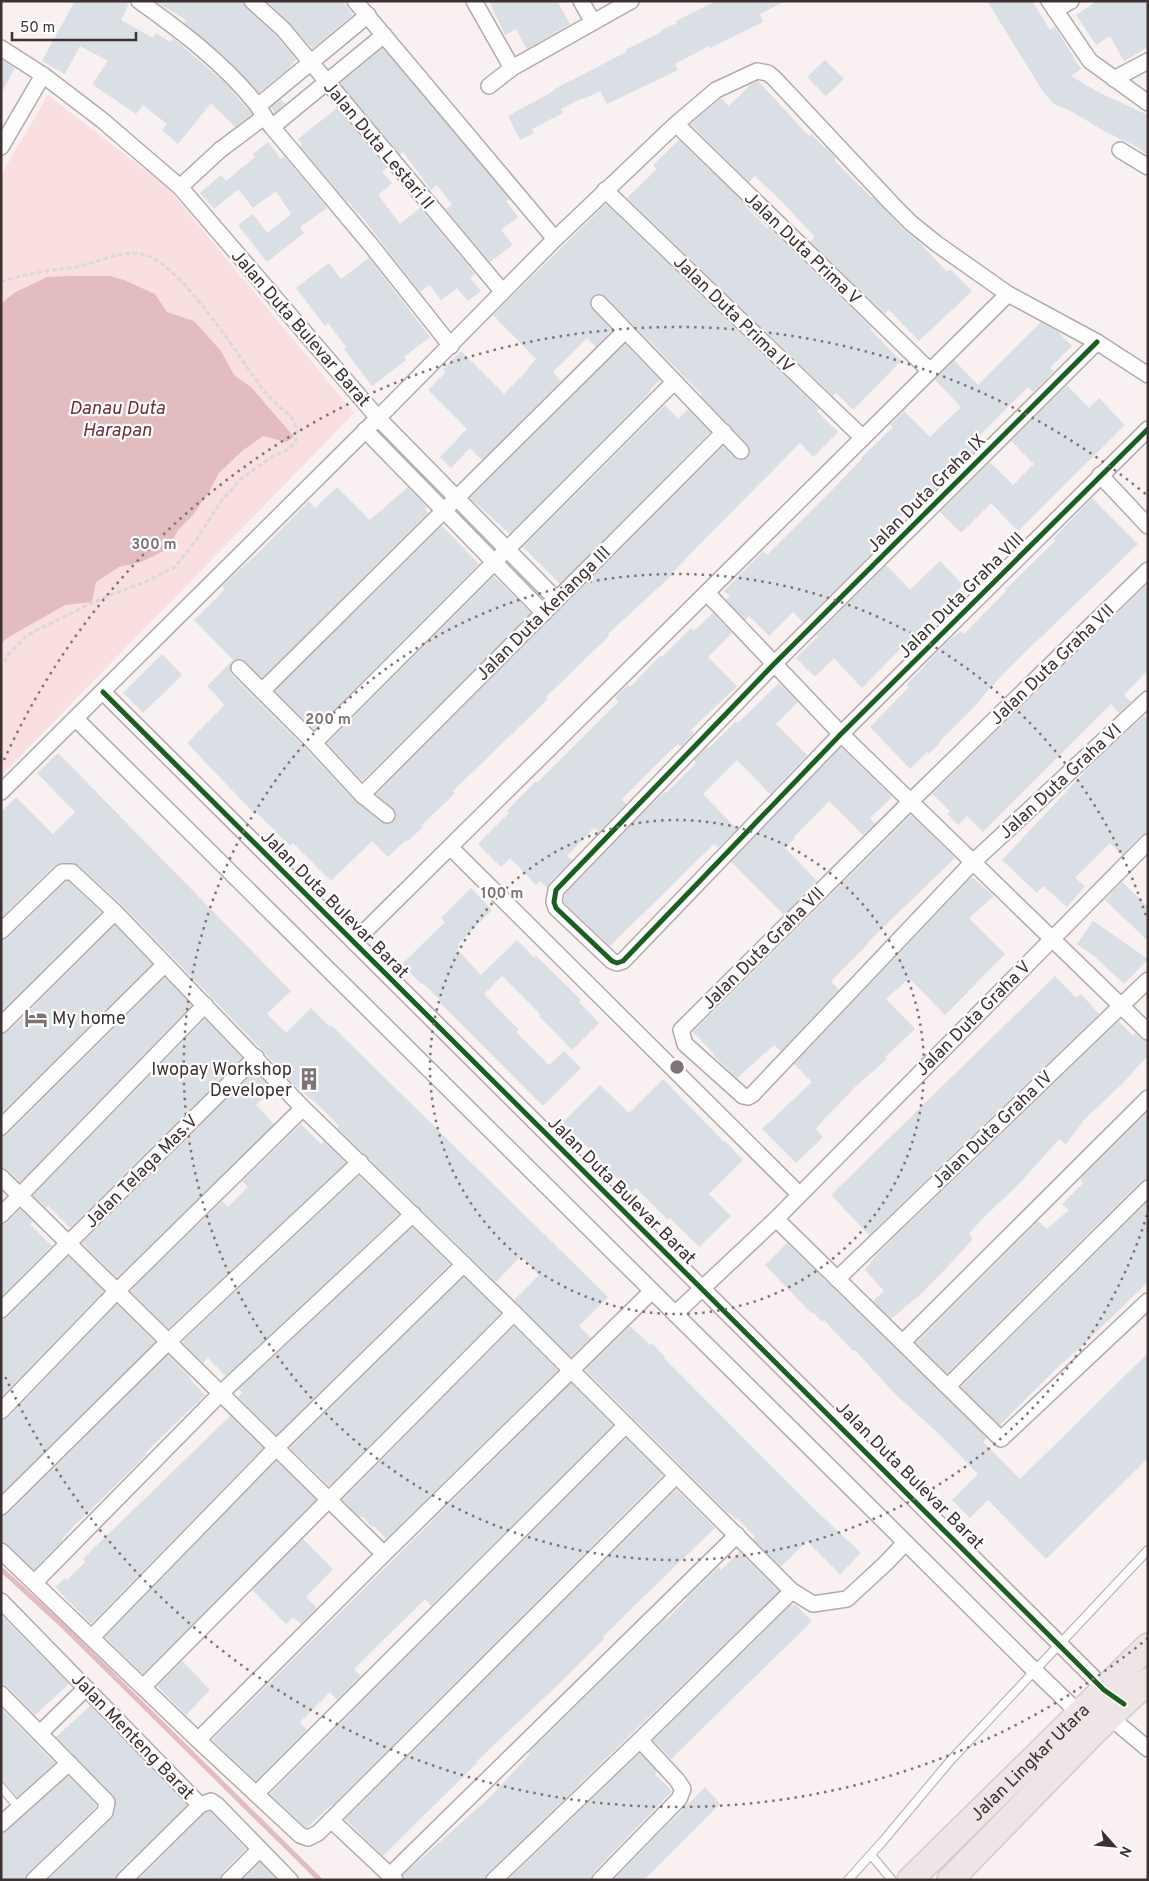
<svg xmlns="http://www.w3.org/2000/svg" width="1149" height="1881" viewBox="0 0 1149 1881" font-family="Overpass,sans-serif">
	<rect width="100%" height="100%" fill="#f8f0f1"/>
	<!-- green -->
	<path fill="#fadfe1" d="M48,95l120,93 186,225 -353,363v-601z"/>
	<!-- water -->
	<path fill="#e3bcbf" d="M72,276h38l14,4 31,14 12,18 27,9 27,30 13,24 17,12 43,50 -8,5 -23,-6 -22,16 -22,21 -10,19 -17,24 -14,14 -10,19 -27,13 -22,5 -23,15 -4,20 -27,3 -58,33 -6,6v-340l13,-11 33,-16z"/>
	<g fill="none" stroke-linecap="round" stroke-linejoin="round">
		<!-- stream -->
		<path stroke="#e3bcbf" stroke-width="5" d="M1,1569l62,57 257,254"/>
	</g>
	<!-- building -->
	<g fill="#d9dfe4">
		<path d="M75,1h55l-9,19 32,18 3,-5 14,9 3,-4 51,44 28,32 -17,13 -24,-24 -33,41 -16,-14 5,-6 -24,-19 -7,9 -44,-30 16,-23 -28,-15 -15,28 -23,-13z"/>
		<path d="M155,1h88l3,7 30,28 20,24 -9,10 -28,23 -36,-38 -39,-32 2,-3z"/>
		<path d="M266,1h77l10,14 -40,33 -4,-3 -20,-23z"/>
		<path d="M489,1h68l13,23 -43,25 -11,-20 -11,6z"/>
		<path d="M716,1h70l-26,13 3,8 -53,26 -1,-2 -34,18 3,6 -71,34 -7,-13 -16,8 -1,-1 -22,11 2,4 -31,16 2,4 -14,7 -12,-24 46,-25 -1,-1 73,-38 -1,-2 36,-18 -1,-1 17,-8 -1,-2z"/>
		<path d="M987,1h45l18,29 5,-3 26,42 -10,7 29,17 48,22v41l-11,-9 -31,-15 -37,-22 -15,-6 -10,-11z"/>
		<path d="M1097,1h51v46l-24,14 -14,-25 -14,9 -20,-30z"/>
		<path d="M383,48l124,148 2,3 -3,2 12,16 -17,13 12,15 -23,17 -44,-53 6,-4 -15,-20 -6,5 -28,-38 -3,3 -60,-72z"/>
		<path d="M1,59l14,9 -14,26z"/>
		<path d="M825,60l19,19 -18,17 -19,-19z"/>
		<path d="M758,81l51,55 2,-2 14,14 1,-1 10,11 -2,2 38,38 1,-1 31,33 14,11 29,31 3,-3 22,22 -53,50 -30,-31 -4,4 -75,-72 5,-5 -34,-36 -26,-25 -6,6 -59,-58 31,-26 8,8 21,-21z"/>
		<path d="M281,99l4,5 -10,9 -4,-6z"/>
		<path d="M337,108l50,59 -5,5 10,11 -14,12 22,29 20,-16 55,66 -5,4 11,13 -13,10 -11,-13 -16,12 -11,-15 -10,7 -61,-79 -1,1 -10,-13 -1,1 -47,-56 2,-2 -4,-5z"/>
		<path d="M679,140l67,65 -1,1 22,22 1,-1 103,100 -1,2 31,32 -48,49 -17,-17 -3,3 -206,-198 30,-29 -4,-4z"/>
		<path d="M268,142l13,17 3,-3 43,52 -27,19 4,6 -37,29 -29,-37 15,-11 14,19 24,-19 -15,-23 -23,17 -14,-18h-2l-23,19 -14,-16 21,-18 5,6 29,-24 -2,-3z"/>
		<path d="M606,204l213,205 -2,2 21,21 -25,25 -13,-14 -97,98 -31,32 1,1 -65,60 1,2 -63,61 2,2 -95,92 2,2 -34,33 2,1 -15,14 -2,-1 -18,17 -16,-16 -41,40 -38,-38 -3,3 -36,-36 -1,2 -66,-69 38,-38 -18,-19 26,-26 -39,-40 31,-31 -3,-3 36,-33 51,-52 6,7 22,-21 33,33 38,-33 19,20 -2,2 3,4 -166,165 -20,-19 -9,2 -3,5 2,9 75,75 48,51 26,21 9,2 6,-7v-6l-20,-17 347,-348 15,14h6l6,-6v-5l-2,-4 -47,-49 1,-1 -96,-98 -9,-3 -7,6v6l22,24 -16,17 -9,-9 -34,34 8,9 -79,79 -12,-12 -19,20 -11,-11 27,-28 -39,-39 18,-18 -3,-3 18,-18 43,43 25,-25 -1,-1 8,-9 -43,-44z"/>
		<path d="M369,258l61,79 -26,20 2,3 -34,26 -28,-37 2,-2 -18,-24 -3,3 -29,-38 33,-25 12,16z"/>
		<path d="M1041,322l16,9 15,15 -22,22 4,3 -21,21 -5,-5 -33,33 -23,24 5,4 -50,51 -4,-4 -21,20 -29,30 -3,3 3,4 -70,70 -10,-10 -24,24 -20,-20 -4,4 -19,-20 4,-4 -6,-5 39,-40 4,4 64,-64 31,-32 -1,-1 32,-31 -3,-2 14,-14 26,26 31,-30 -26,-27 19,-20 24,25z"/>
		<path d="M625,344l35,36 -10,10 1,1 -141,143 -40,-36z"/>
		<path d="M1067,385l22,23 10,-10 26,27 -107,106 -27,-28 -30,30 -21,-21 50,-50 23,23 21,-21 -23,-23z"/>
		<path d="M665,405l13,14 10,-10 22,23 -150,152 -37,-37z"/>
		<path d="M1092,498l46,46 -118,113 -30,31 -18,21 -33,33 1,1 -11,11 -2,-2 -17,17 -40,-42 39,-40 -3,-2 41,-43 14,-11 3,3 42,-43 -1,-1 8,-8 42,-41 -2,-2z"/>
		<path d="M442,526l37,38 -165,166 -39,-39z"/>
		<path d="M940,561l23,24 -101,103 -28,-30 -19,19 -19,-19 22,-22 -2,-1 70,-70 24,25z"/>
		<path d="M494,576l37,37 -169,168 -35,-38z"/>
		<path d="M1148,583v87l-24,25 7,7 -12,11 -8,-9 -128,128 -16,-16 -9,9 -11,-11 3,-3 -18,-17z"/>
		<path d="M713,613l19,20 -24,24 29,29 -46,44 3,3 -13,14 -3,-3 -13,12 -43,43 4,5 -27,28 -5,-4 -27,28 5,4 -23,23 -2,5 -7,-7 -4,4 -26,-27 -9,9 -23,-23 31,-31 -2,-2 13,-14 16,-16 1,2 81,-81 -3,-4 13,-13 2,2 31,-32 1,2 29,-29 3,3z"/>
		<path d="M162,654l20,21 -39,38 -20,-20z"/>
		<path d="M779,683l19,19 -22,22 31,31 -37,39 -33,-34 -34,34 34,35 -19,19 -4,-4 -104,102 -46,-43 1,-9 80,-83 20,-19 1,1 30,-30 -2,-3 13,-13 2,1 27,-27 2,2z"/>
		<path d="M1144,716l4,4v113l-7,2 -19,20 -12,-12 -35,35 10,8 -18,21 -24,-21 -6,7 -35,-33 95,-101z"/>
		<path d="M841,747l51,50 -22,21 5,6 -12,11 -34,-34 -35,36 1,1 -10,10 32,33 -33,34 -53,-53z"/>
		<path d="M58,753l233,238 -24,23 19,19 25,-25 19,19 1,-2 277,272 -29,29 12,12 -20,19 -57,-57 25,-25 -18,-19 -25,26 -159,-154 2,-2 -22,-22 -25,-21 -29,-32 -141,-146 -44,-40 -6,-2h-10l-7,2 -54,53v-106l15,-15 37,37 22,-22 -38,-39z"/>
		<path d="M911,815l44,43 -87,84 1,1 -38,38 8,9 -58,61 -7,-6 -37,33 -24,-23 1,-1 -21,-22z"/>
		<path d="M972,877l22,19 -25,22 36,36 -60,61 -36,-37 -23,21 29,30 -30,28 2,2 -32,28 -40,42 8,8 -27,26 -34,-34 50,-47 -18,-18z"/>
		<path d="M66,881h2l33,31 -100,100v-72l7,-2z"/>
		<path d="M1122,882l26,25v34l-43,-41z"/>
		<path d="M471,888l21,22 -34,34 2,2 -3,3 24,26 36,-35 17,18 2,-2 32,31 13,13 -2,2 20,21 -27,27 -33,-34 1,-2 -38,-38 -18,18 35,36 -3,2 33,33 15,-14 17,17 -38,38 -104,-104 1,-2 -17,-17 -2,1 -19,-20 43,-42 -4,-4z"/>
		<path d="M1093,921l55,38 -24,25 -29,-27 -18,-13z"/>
		<path d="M115,925l37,39 -151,150v-80l7,-2z"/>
		<path d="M1055,976l21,22 5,-4 18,20 -230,221 -38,-40z"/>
		<path d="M165,977l27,28 -172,177 -12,-12 -7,-2v-32l7,-2z"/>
		<path d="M205,1019l37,39 -172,170 -22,-22 -2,2 -13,-13z"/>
		<path d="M1119,1021l14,15 2,-3 7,6 6,2v14l-23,26 -41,39 -18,24 -7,-5 -39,44 -38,36 -13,15 4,5 -20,22 -31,32 -31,26 -18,-18 11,-10 -19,-21 12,-16z"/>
		<path d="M255,1071l17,18 -16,16 18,19 -157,154 -35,-35z"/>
		<path d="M663,1079l61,63 1,-1 18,19 -34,34 22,22 -32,31 -29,-29 -2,2 -32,-32 -5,4 -68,-70 37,-37 29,28z"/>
		<path d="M1148,1111v68l-7,2 -194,192 -31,-30 122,-122 9,8 22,-19 -7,-6 21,-21 -3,-4z"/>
		<path d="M301,1124l20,20 3,-3 22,22 -178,166 -38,-38 92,-90 6,6 20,-20 -6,-6z"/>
		<path d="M359,1176l40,38 -173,162 -18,-18 -5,5 -21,-21z"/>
		<path d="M1148,1201v81l-69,67 -20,17 -59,59 -39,-38z"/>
		<path d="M20,1209l13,13 -3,2 22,22 -51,51v-73l7,-2z"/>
		<path d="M412,1227l38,37 -174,171 -38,-38 4,-4 -3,-4z"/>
		<path d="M787,1243l200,195 -4,4 37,37 128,-126v105l-102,101 -58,-59 -18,18 -18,-18 26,-26 -39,-40 -44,-40 -40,-44 -2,1 -29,-31 -2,2 -9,-10 -2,1 -46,-48z"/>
		<path d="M68,1256l36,35 -103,106v-78l7,-2z"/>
		<path d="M464,1277l37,36 -172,173 -39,-38z"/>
		<path d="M117,1304l38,38 -154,152v-74l7,-2z"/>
		<path d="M514,1326l44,44 -172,169 -12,-13 -2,1 -10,-11 -2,2 -18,-18z"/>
		<path d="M630,1326l20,19 2,-2 13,14 -1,1 146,147 51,48 -21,21 -33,-33 -26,26 -28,-28 2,-2 -18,-19 -1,2 -6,-7 -1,1 -144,-144z"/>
		<path d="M168,1355l22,22 -1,1 16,17 -60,58 1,2 -72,71 -12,13 1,1 -29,30 -33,-30v-24l7,-2z"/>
		<path d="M571,1383l42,42 -182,181 -6,-7 -71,70 7,7 -24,24 -7,-8 -30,30 7,8 -51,51 -44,-41z"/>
		<path d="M230,1416l33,32 -172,176 -36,-37 10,-9 2,2 18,-18 -2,-3 9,-9z"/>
		<path d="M626,1438l37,37 -331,331 -1,-1 -23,22h-3l-35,-33z"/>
		<path d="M276,1461l40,39 -173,174 -38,-37z"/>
		<path d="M676,1489l39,39 -79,76 -33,33 1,2 -46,46 -58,54 -24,23 1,1 -94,93 -38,-37z"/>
		<path d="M303,1539l30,30 -27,28 11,11 -16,16 -8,-7 -7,7 -34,-34z"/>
		<path d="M739,1552l40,39 -291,282 -3,7h-81l-1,-5 88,-79 39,-42 -2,-1 138,-135 1,1 20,-20 -1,-1 21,-20 12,-11 2,3z"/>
		<path d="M792,1604l2,2 1,-2 17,17 -141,138 -18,-19z"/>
		<path d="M1,1615l68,69 -34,31 -27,-28 -7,-2z"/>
		<path d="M182,1661l28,29 -24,25 -29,-29z"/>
		<path d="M90,1706l97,99 -70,68 -2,7h-67l63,-61 3,-5 2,-11 -2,-7 -58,-59z"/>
		<path d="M1,1708l54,55 -38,34 -12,-14 -4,-1z"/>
		<path d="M640,1753l17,19 -2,2 17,17 -79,82 -2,7h-83z"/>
		<path d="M68,1776l29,29 -1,2 -68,66 -3,7h-24v-47l6,-2z"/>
		<path d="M705,1787l15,17 -76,76h-31z"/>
		<path d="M210,1811l36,38 -24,24 -2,7h-82l67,-67z"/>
		<path d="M260,1862l17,18h-34z"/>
	</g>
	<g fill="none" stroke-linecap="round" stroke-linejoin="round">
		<defs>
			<g id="lane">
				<path d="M1,1787l18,21"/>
				<path d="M871,1855l21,25"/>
				<path d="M848,1880l35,-39 67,-80 198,-211"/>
			</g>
			<g id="street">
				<path d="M139,1c42,30 86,63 118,104 5,7 9,15 15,22l98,117 81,102"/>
				<path d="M252,1l31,28 219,262"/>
				<path d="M355,1l200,238"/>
				<path d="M474,1l38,67"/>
				<path d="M581,1l12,21"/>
				<path d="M1049,1l41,60 58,42"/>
				<path d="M1055,10l16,-9"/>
				<path d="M1,48l42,27"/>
				<path d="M1114,79l34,-18"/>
				<path d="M489,86l23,-18 119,-67"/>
				<path d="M258,106l110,-91"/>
				<path d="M676,124l254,247"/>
				<path d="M272,127l112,-92"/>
				<path d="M1,147l42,-72 59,45 78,67 198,231 -377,374"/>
				<path d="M1120,150l28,17"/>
				<path d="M180,187l40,-37 44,-33"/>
				<path d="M605,190l258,248"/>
				<path d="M599,303l142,148"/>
				<path d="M1097,342l-323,322 -218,226 -2,12 2,6 56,53 5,2 6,-2 218,-227 307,-305"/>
				<path d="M365,430l179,183"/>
				<path d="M1100,475l48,51"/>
				<path d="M1148,570l-237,231 -230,229 4,14 58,52 5,1 4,-2 220,-232 176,-164"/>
				<path d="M707,593l134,141 307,298"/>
				<path d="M556,599l-178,-181 177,-179 121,-115 40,-34 41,-19 11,2 6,5 119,127 18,18 26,21 71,50 89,48 51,33"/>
				<path d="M239,668l75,75 48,52 25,20"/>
				<path d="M262,691l363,-360"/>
				<path d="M103,692l1007,1002"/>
				<path d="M76,719l954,947 55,53"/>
				<path d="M314,743l360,-361"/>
				<path d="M362,795l362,-363"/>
				<path d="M450,847l349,347"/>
				<path d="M1,931l61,-59h10l43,40 188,196 211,205 278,278 21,13 34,-5 39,-36 19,-20"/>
				<path d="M354,942l654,-648"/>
				<path d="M1,1025l114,-113"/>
				<path d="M1,1127l164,-163"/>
				<path d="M1,1177l383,377"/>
				<path d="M1,1215l204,-210"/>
				<path d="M776,1219l225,220 147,-138"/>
				<path d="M837,1279l311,-299"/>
				<path d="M1,1310l255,-253"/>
				<path d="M675,1314l101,-95 372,-377"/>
				<path d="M903,1342l245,-244"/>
				<path d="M948,1386l200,-198"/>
				<path d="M1,1411l115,-119 187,-184"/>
				<path d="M1,1507l168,-166 191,-179"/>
				<path d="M1,1551l197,189 102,95 8,3 10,-5 13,-13 345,-344"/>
				<path d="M35,1582l186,-189 192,-179"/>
				<path d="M1,1601l199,204 11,-4 6,4 73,75"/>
				<path d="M92,1637l184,-189 188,-184"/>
				<path d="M143,1687l371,-374"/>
				<path d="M1,1694l106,108 -2,10 -71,68"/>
				<path d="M1111,1718l37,31"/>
				<path d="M40,1733l46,-45"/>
				<path d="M198,1740l186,-186 268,-263"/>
				<path d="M256,1794l370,-369"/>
				<path d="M331,1820l64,60"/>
				<path d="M1,1824l68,-61"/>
				<path d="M390,1875l347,-340"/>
				<path d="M124,1880l76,-75"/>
				<path d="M229,1880l31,-31"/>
				<path d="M494,1880l146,-140 152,-149"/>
				<path d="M600,1880l79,-81 4,-10 -6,-9 -37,-40"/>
			</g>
			<g id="primary">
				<path id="s1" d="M910,1880l238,-234"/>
				<path d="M950,1880l145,-149 53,-50"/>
			</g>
		</defs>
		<!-- lane casing -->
		<use href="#lane" stroke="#b4aaab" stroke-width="10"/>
		<!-- street casing -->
		<use href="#street" stroke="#b4aaab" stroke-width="18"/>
		<!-- primary casing -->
		<use href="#primary" stroke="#d2cccd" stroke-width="28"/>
		<!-- path -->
		<path stroke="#dad8d8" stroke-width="3" stroke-dasharray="5 2.5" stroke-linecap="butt" d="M1,282c24,-9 49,-11 74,-15 23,-4 43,-17 67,-13 37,6 99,106 122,137l15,16 12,9 5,11v13l-3,5 -8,6 -12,5 -31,22 -21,23 -26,41 -20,25 -30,15 -45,17 -73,36 -19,20 -7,13"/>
		<!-- lane -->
		<use href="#lane" stroke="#fefdfd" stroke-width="8"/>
		<!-- street -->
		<use href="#street" stroke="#fefdfd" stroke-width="15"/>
		<!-- primary -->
		<use href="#primary" stroke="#eee5e7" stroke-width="25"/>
		<defs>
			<g id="cycleway">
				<path d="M1097,342l-323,322 -218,226 -2,12 2,6 56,53 5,2 6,-2 218,-227 307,-305"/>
				<path d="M103,692l1001,998 20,14"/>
			</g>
		</defs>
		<!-- cycleway casing -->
		<use href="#cycleway" stroke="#fefefe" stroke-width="8"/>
		<!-- cycleway -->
		<use href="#cycleway" stroke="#1b5e20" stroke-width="5"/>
	</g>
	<!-- distance rings -->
	<g fill="none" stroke="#7f7475" stroke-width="2.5" stroke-dasharray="2.5 5">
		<circle cx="677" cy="1067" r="247"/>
		<path d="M1147 1215A493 493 0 1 1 1147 919"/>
		<path d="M1148 1638A740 740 0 0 1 4 1374M4 760A740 740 0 0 1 1148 496"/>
	</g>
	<!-- icons -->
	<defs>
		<symbol id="hotel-bare" viewBox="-9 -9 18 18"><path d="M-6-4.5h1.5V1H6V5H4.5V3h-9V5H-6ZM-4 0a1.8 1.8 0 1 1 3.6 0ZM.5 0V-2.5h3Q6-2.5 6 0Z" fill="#7f7475" stroke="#fefefe" stroke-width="2.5" paint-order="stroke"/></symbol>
		<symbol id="building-bare" viewBox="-9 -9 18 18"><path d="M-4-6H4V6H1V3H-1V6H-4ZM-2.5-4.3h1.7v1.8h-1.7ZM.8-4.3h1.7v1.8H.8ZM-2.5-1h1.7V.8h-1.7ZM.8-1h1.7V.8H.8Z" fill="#7f7475" stroke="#fefefe" stroke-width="2.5" paint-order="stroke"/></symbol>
	</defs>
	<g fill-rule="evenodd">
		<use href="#hotel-bare" x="20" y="1002" width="32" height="32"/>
		<use href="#building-bare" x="293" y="1063" width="32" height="32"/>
	</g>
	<g text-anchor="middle" stroke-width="4.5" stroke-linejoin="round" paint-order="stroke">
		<!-- street labels -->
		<g font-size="18" fill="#3e3132" stroke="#fefefe">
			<text transform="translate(379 145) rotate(50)" y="6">Jalan Duta Lestari II</text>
			<text transform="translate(803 248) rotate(44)" y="6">Jalan Duta Prima V</text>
			<text transform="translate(734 314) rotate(44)" y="6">Jalan Duta Prima IV</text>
			<text transform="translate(301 328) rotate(49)" y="6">Jalan Duta Bulevar Barat</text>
			<text transform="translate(926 493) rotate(-45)" y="6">Jalan Duta Graha IX</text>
			<text transform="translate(961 595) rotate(-45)" y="6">Jalan Duta Graha VIII</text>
			<text transform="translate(543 613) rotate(-45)" y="6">Jalan Duta Kenanga III</text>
			<text transform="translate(1052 664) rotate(-44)" y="6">Jalan Duta Graha VII</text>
			<text transform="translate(1060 781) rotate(-43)" y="6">Jalan Duta Graha VI</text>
			<text transform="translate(335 904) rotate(45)" y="6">Jalan Duta Bulevar Barat</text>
			<text transform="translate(763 948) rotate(-45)" y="6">Jalan Duta Graha VII</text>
			<text transform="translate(973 1018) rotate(-45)" y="6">Jalan Duta Graha V</text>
			<text transform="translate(992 1129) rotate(-44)" y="6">Jalan Duta Graha IV</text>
			<text transform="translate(141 1171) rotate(-45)" y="6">Jalan Telaga Mas V</text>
			<text transform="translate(622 1190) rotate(45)" y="6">Jalan Duta Bulevar Barat</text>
			<text transform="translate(910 1475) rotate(45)" y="6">Jalan Duta Bulevar Barat</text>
			<text transform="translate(133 1736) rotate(46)" y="6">Jalan Menteng Barat</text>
			<text dy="6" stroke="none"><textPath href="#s1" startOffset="168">Jalan Lingkar Utara</textPath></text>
		</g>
		<!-- poi labels -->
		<g font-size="18" fill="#3e3132" stroke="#fefefe" text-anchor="start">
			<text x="52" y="1024">My home</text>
			<text x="292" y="1075" text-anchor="end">Iwopay Workshop<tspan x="292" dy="21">Developer</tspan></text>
		</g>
		<!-- water labels -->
		<g font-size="19" font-style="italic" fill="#702f38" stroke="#fefefe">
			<text x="117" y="414">Danau Duta<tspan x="117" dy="22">Harapan</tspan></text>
		</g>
	</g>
	<circle cx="677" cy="1067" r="8" fill="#7f7475" stroke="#fefefe" stroke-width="2.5"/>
	<g font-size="15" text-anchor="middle" font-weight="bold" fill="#7f7475" stroke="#fefefe" stroke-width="4.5" stroke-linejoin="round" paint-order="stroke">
		<text x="154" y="549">300 m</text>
		<text x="328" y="724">200 m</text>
		<text x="502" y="898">100 m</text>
	</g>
	<!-- border -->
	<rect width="1149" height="1881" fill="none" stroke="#3e3132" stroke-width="5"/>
	<!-- north arrow -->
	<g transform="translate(1114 1846) rotate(117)" stroke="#fefefe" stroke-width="4" paint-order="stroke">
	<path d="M0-4L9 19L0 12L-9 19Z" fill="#3e3132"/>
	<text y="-8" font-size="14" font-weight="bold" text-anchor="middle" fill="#3e3132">N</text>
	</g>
	<!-- scale -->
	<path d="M12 32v8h124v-8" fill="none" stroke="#3e3132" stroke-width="2.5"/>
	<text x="20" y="32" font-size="15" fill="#3e3132" stroke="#fefefe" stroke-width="4" paint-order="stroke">50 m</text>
</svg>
